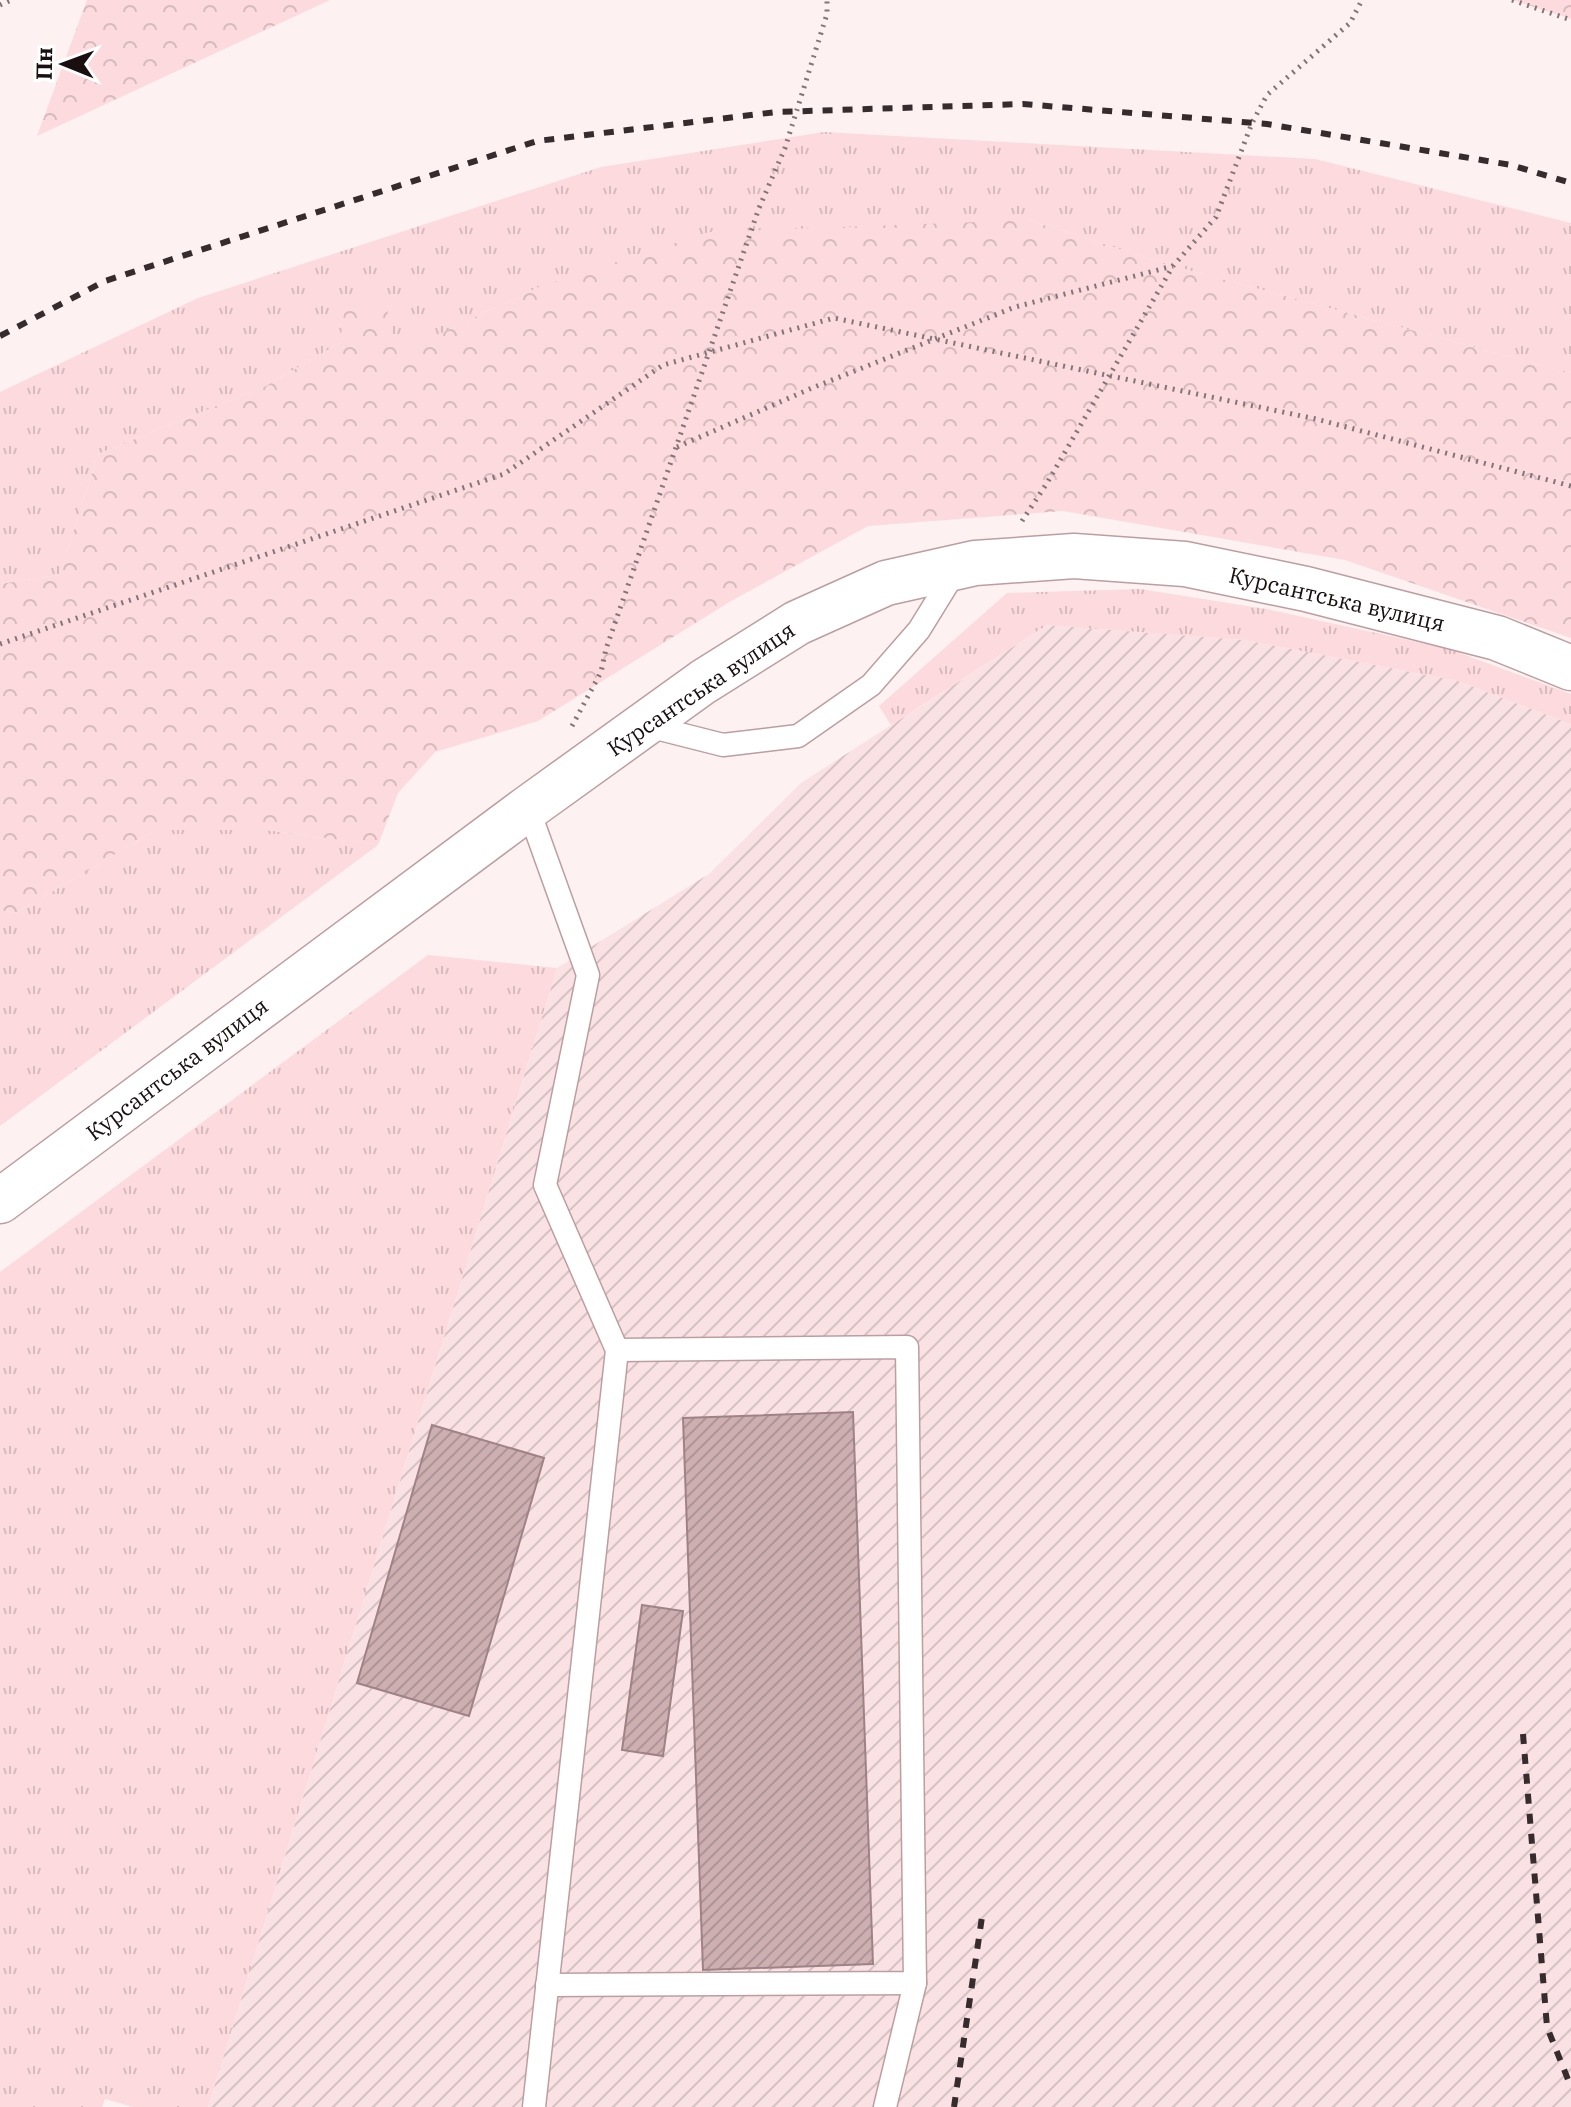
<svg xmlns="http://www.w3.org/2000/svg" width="1571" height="2107" viewBox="0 0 1571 2107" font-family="'IBM Plex Serif',serif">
	<defs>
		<pattern id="industrial-furrows" width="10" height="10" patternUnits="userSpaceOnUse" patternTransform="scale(2)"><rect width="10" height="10" fill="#fae2e4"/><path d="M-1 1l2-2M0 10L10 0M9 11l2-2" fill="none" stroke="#d6c1c3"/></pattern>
		<pattern id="grass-tufts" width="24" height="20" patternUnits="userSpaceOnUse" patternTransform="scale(2)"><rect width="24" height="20" fill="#fcdadd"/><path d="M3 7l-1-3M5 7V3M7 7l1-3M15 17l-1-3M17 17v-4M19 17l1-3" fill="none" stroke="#d7babd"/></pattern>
		<pattern id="forest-crowns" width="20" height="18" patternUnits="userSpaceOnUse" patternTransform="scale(2)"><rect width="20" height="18" fill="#fcdadd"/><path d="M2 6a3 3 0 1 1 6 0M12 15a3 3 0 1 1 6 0" fill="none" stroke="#d7babd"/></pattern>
		<pattern id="building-hatch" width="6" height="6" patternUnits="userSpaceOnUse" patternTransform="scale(2)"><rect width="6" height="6" fill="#cdafb2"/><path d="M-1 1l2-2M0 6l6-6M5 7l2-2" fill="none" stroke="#af9598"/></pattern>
	</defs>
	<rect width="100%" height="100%" fill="#fef1f2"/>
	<!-- industrial -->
	<path fill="url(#industrial-furrows)" d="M1047,625l198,15 213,41 113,43v1383h-1363l349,-1139 152,-94 92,-91z"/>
	<!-- grass -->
	<g fill="url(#grass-tufts)">
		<path d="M824,132l491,27 256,64v150l-398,-107 -145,-46 -489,67 -143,68 -50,-49 -6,37 -74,43 -168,68 -38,121 -60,9v-192l198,-94 403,-131z"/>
		<path d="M1140,589l126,20 183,40 122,45v30l-113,-43 -213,-41 -198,-15 -156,100 -12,-19 128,-113z"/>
		<path d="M156,830h110l112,15 -378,281v-216l16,3z"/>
		<path d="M428,955l129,13 -349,1139h-75l-28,-8 -3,8h-102v-835z"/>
	</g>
	<!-- forest -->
	<g fill="url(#forest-crowns)">
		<path d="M87,0h243l-293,136z"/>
		<path d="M1512,0h59v19z"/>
		<path d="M1028,220l145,46 398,107v265l-226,-78 -282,-49 -195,15 -137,75 -193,120 -103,31 -37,41 -20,52 -112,-15h-110l-140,83 -16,-3v-326l60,-9 38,-121 168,-68 74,-43 5,-37 41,-1 11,49 142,-67 170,-55z"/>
	</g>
	<!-- building -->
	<g fill="url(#building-hatch)" stroke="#9f8285" stroke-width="2">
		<path d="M853,1412l20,552 -170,6 -20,-552z"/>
		<path d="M432,1425l112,33 -75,258 -112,-33z"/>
		<path d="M642,1605l41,6 -20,145 -41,-6z"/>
	</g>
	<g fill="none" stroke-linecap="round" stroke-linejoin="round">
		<defs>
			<g id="lane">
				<path d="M644,725l79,20 75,-9 73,-51 48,-55 37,-60"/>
				<path d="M528,808l60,167 -43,210 72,165 -83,757"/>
				<path d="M547,1985l368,-2 -8,-636 -290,3"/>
				<path d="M885,2107l30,-124"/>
			</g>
			<path id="secondary" d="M0,1201l528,-393 175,-126 94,-59 89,-40 89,-20 99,-7 111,8 121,25 191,49 74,30"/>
		</defs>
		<!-- lane casing -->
		<use href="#lane" stroke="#bc9ea1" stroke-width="25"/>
		<!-- secondary casing -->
		<use href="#secondary" stroke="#bc9ea1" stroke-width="47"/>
		<!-- path -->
		<g stroke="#817677" stroke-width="5" stroke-dasharray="2 6" stroke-linecap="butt">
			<path d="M1512,0l59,20"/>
			<path d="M0,5l11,-5"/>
			<path d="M677,447l135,-59 203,-81 158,-41"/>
			<path d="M1022,521l25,-38 126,-217 43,-49 36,-94 15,-28 83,-72 12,-23"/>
			<path d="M0,644l504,-170 159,-109 171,-47 482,101 255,67"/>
			<path d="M572,726l29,-54 5,-23 153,-441 26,-60 42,-134v-14"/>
		</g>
		<!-- lane -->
		<use href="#lane" stroke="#fff" stroke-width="22"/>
		<!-- secondary -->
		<use href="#secondary" stroke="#fff" stroke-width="44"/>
		<!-- rail -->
		<g stroke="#372c2d" stroke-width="6" stroke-dasharray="10 10" stroke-linecap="butt">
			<path d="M0,336l105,-55 432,-140 239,-29 247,-8 244,20 244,41 60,18"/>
			<path d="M1523,1734l24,293 24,60"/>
			<path d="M954,2107l28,-190"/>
		</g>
	</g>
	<g text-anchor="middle" stroke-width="7" stroke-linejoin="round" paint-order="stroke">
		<!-- street labels -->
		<g font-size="22" fill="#190f10" stroke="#fff">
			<text transform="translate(1337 599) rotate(13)" y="8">Курсантська вулиця</text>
			<text transform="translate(701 689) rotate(-34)" y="8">Курсантська вулиця</text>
			<text transform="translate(177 1069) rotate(-37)" y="8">Курсантська вулиця</text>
		</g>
	</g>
	<!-- north arrow -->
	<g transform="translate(64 64) rotate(271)" stroke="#ffffff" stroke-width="6" paint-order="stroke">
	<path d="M0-6L14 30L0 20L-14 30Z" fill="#190f10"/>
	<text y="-12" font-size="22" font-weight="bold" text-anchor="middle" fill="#190f10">Пн</text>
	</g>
</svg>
